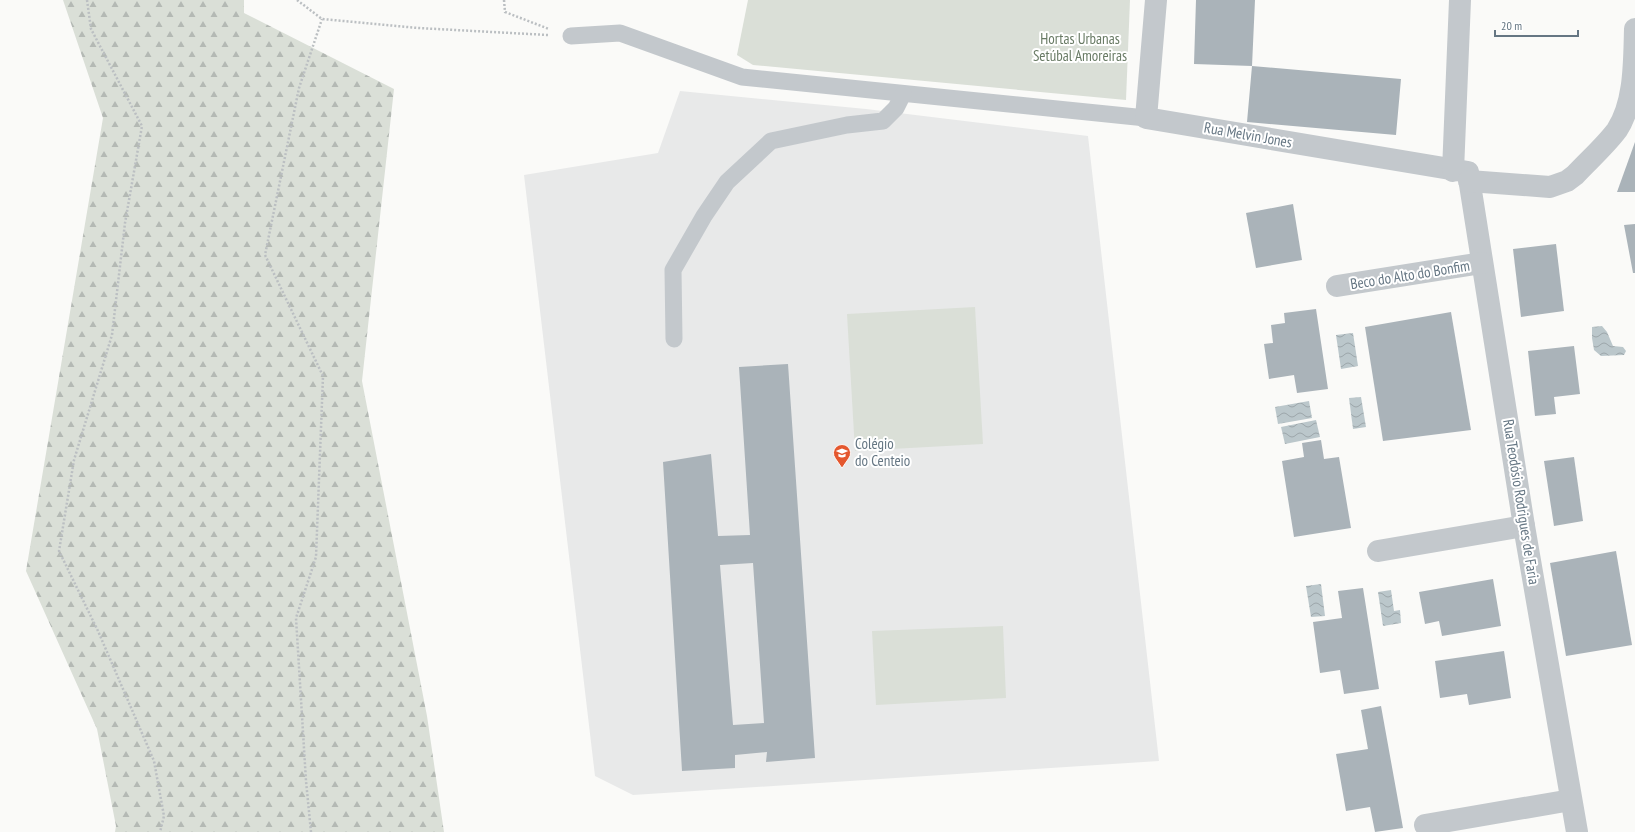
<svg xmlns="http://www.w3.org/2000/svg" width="1635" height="832" viewBox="0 0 1635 832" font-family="'PT Sans Narrow',sans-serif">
	<defs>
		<pattern id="forest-firs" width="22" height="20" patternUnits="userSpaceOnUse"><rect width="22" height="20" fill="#dadfd7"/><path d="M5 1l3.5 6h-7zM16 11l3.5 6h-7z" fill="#b4b9b4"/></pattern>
		<pattern id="water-waves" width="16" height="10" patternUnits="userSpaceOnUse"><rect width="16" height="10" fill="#bbc7cb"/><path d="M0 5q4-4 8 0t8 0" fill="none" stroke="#9ca6aa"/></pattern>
	</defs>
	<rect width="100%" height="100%" fill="#fafaf8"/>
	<!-- built -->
	<path fill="#e8e9e9" d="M680,91l186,18 222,27 71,625 -526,34 -38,-19 -71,-601 134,-22z"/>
	<!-- forest -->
	<path fill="url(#forest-firs)" d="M63,0h181v13l150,76 -32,292 65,335 17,116h-329l1,-6 -19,-97 -71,-158 77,-453z"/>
	<!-- garden -->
	<g fill="#dadfd7">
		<path d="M748,0h382l-4,100 -373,-35 -16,-10z"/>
		<path d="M975,307l8,137 -128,7 -8,-137z"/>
		<path d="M1003,626l3,72 -130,7 -4,-74z"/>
	</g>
	<!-- water -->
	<g fill="url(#water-waves)">
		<path d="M1602,326l5,6 6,14 10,1 3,4 -2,4 -23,1 -7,-6 -2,-12v-11z"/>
		<path d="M1353,333l5,33 -17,3 -5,-34z"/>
		<path d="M1361,397l5,30 -13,2 -4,-31z"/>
		<path d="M1309,401l3,17 -34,6 -3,-17z"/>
		<path d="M1316,420l4,17 -35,7 -4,-17z"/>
		<path d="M1321,584l4,32 -14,1 -5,-31z"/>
		<path d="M1391,590l3,21 6,-1 1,13 -18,3 -5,-34z"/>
	</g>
	<!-- building -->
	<g fill="#aab3b9" fill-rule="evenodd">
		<path d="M1196,0h59l-3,66 149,13 -5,56 -149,-13 5,-56 -58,-2z"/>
		<path d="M1635,142v50h-18z"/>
		<path d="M1293,204l9,56 -46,8 -10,-55z"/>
		<path d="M1635,224v49h-2l-9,-48z"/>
		<path d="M1556,244l8,67 -43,6 -8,-68z"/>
		<path d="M1316,309l12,80 -31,4 -3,-18 -25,4 -5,-35 9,-1 -2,-18 14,-2 -1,-10z"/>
		<path d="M1451,312l20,118 -88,11 -18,-114z"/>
		<path d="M1574,346l6,48 -26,3 2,17 -21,2 -7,-65z"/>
		<path d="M788,364l27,394 -49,4 1,-10 -32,3v13l-53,3 -19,-309 48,-8 7,82 32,-1 -11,-168zM753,563l11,160 -31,2 -13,-160z"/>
		<path d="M1321,440l3,19 15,-2 12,71 -57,9 -12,-76 22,-4 -2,-14z"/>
		<path d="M1574,457l9,64 -29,5 -10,-65z"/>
		<path d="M1616,551l16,94 -66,11 -16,-93z"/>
		<path d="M1493,579l8,47 -59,10 -3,-15 -14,3 -6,-32z"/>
		<path d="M1363,588l16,101 -35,5 -4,-24 -20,3 -7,-51 29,-4 -4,-27z"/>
		<path d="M1504,651l7,47 -42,7 -2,-11 -27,4 -5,-37z"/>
		<path d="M1381,706l22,122 -28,4 -5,-25 -24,4 -10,-57 32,-5 -7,-39z"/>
	</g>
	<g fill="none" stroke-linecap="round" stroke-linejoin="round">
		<!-- path -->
		<g stroke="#bbbfc2" stroke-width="2.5" stroke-dasharray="2 2" stroke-linecap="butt">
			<path d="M87,0l4,29 51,97 -17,97 -13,112 -38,125 -15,91 39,80 56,130 10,55 -4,16"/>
			<path d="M297,0l25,19 96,9 130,7"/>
			<path d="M504,0l1,12 44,17"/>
			<path d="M311,832l-5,-51 -10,-163 20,-61 7,-181 -58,-121 34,-167 23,-69"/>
		</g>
		<!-- service -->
		<g stroke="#c3c8cc" stroke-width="17">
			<path d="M571,36l49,-3 122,44 404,41"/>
			<path d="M674,339l-1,-69 31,-54 23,-34 44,-41 76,-16 36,-4 13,-13 7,-14"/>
		</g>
		<!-- minor -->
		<g stroke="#c3c8cc" stroke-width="22">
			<path d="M1156,0l-10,118 322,54 56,354 53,306"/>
			<path d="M1453,171l7,-171"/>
			<path d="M1469,181l81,6 17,-6 8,-6c14,-15 30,-29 42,-45 18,-28 17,-68 18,-101"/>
			<path d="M1337,286l145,-23"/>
			<path d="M1378,551l146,-25"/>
			<path d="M1425,825l146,-25"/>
		</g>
	</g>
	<!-- icons -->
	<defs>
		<symbol id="school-pin" viewBox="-11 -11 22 30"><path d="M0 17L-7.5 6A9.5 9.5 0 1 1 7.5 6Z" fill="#e4572e" stroke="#fff"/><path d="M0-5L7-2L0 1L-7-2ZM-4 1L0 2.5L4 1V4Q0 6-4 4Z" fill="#fff"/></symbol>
	</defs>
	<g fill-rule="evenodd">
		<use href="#school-pin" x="832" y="443" width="20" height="27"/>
	</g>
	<g text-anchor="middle" stroke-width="4" stroke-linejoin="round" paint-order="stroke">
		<!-- park labels -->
		<g font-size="15" fill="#687a64" stroke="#fff">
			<text x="1080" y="44">Hortas Urbanas<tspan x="1080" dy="17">Setúbal Amoreiras</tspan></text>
		</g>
		<!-- street labels -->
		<g font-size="15" fill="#657683" stroke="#fff">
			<text transform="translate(1248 135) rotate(10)" y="5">Rua Melvin Jones</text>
			<text transform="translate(1410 275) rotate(-9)" y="5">Beco do Alto do Bonfim</text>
			<text transform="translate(1521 502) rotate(81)" y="5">Rua Teodósio Rodrigues de Faria</text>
		</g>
		<!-- poi labels -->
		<g font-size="15" fill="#657683" stroke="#fff" text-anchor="start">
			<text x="855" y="449">Colégio<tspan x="855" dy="17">do Centeio</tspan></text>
		</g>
	</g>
	<!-- scale -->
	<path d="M1495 30v6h83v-6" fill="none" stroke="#657683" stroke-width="2"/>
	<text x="1501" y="30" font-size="12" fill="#657683" stroke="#ffffff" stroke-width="3" paint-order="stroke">20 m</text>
</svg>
